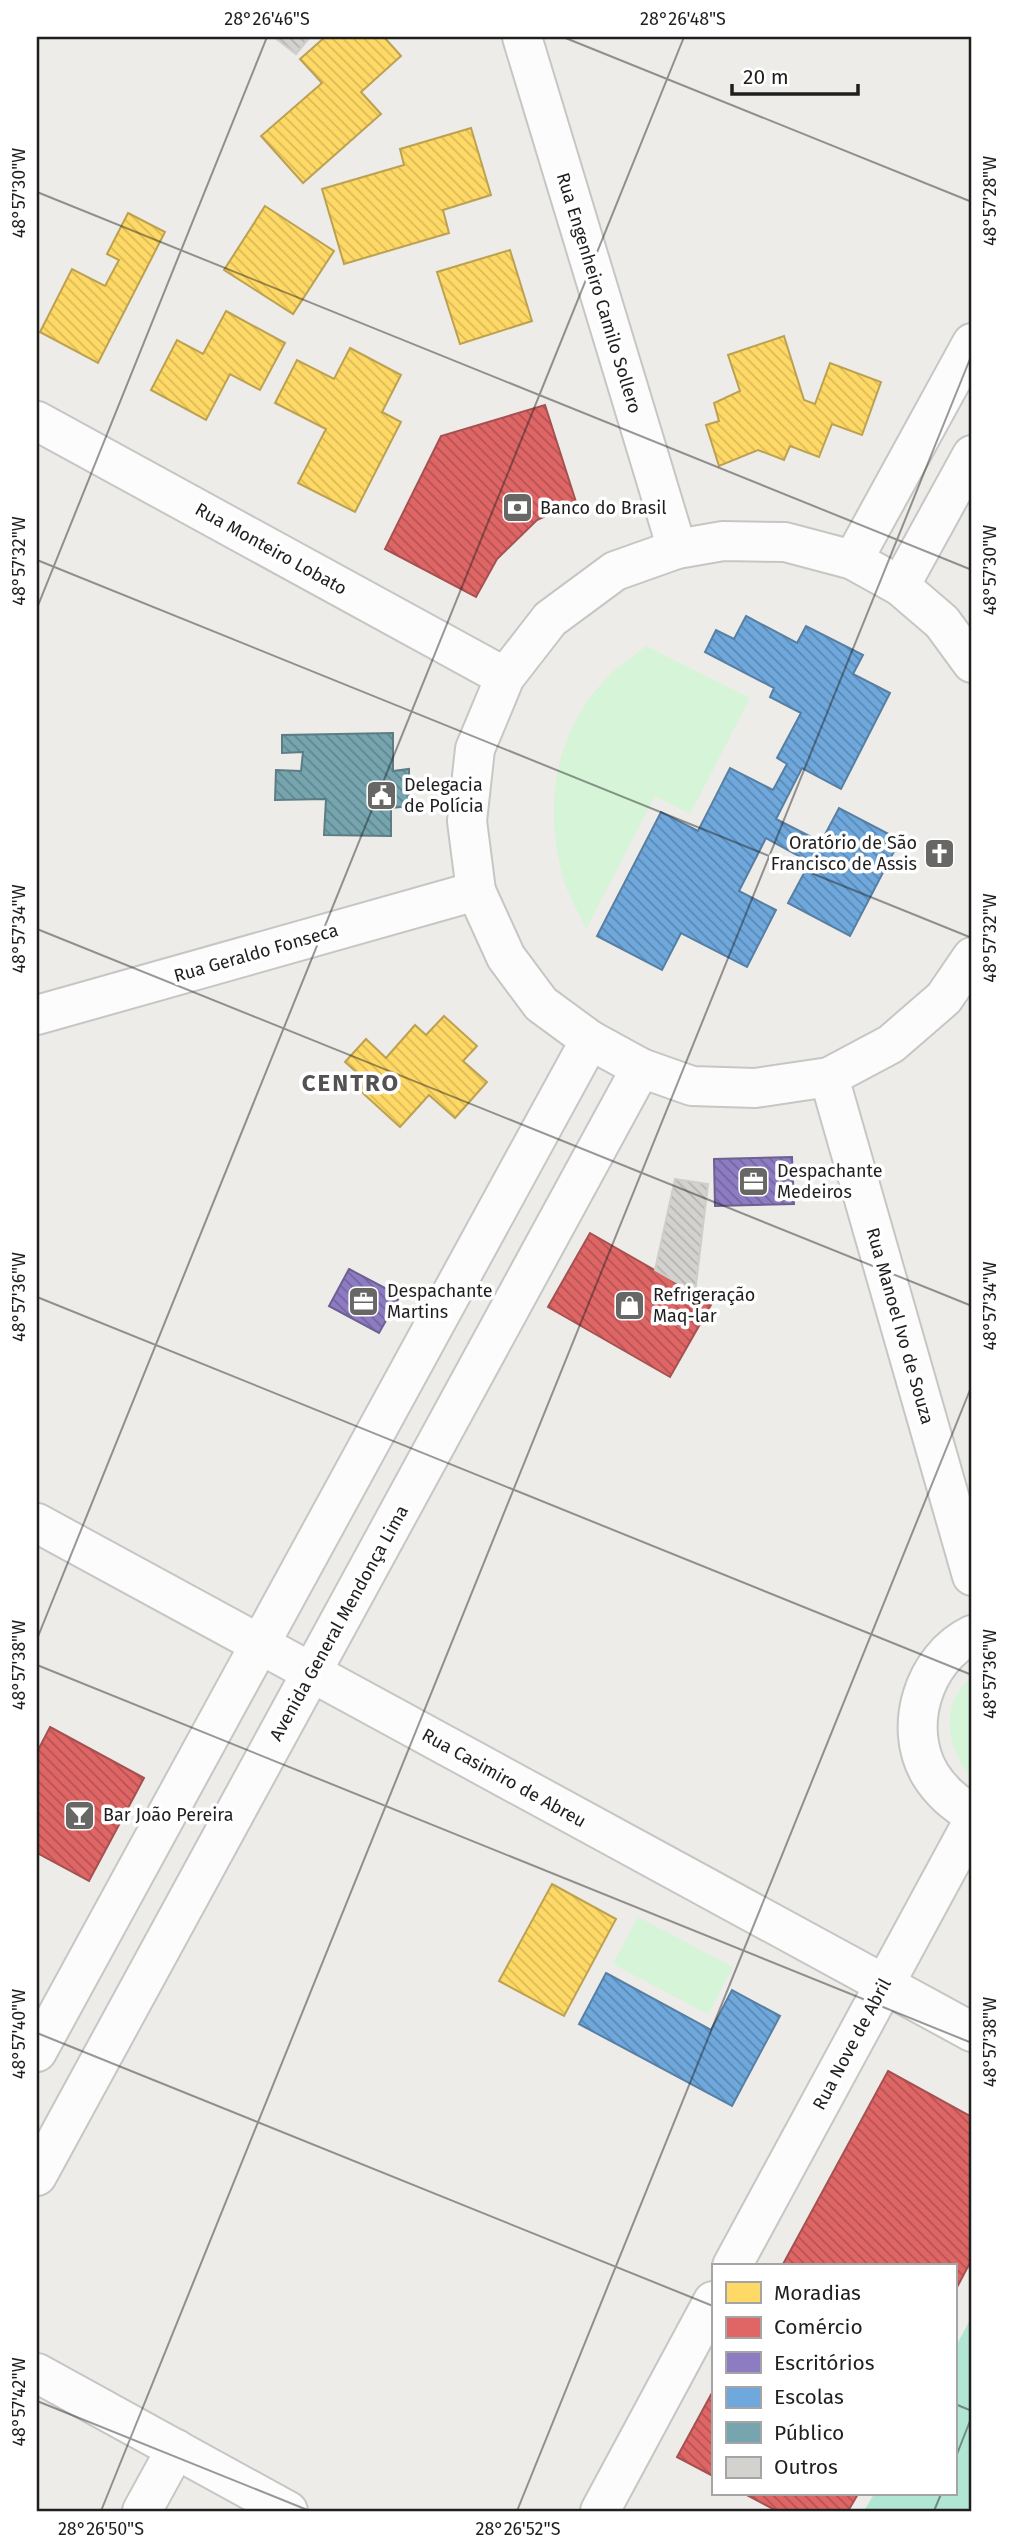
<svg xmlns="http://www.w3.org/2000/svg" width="1009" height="2548" viewBox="0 0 1009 2548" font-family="'Fira Sans',sans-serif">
	<defs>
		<pattern id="homes-back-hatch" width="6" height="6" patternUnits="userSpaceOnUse" patternTransform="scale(1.75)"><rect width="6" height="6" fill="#ffd966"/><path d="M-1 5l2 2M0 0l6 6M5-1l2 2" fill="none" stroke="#daba58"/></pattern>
		<pattern id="shops-back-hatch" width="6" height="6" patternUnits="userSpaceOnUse" patternTransform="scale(1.75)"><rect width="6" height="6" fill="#e06666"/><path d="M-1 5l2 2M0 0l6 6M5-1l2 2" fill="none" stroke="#b55353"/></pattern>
		<pattern id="offices-back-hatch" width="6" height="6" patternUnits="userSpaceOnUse" patternTransform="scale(1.75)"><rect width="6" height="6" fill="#8e7cc3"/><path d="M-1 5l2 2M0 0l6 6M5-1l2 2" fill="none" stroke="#73659e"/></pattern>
		<pattern id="schools-back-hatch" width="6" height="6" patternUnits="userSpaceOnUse" patternTransform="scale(1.75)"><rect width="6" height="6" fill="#6fa8dc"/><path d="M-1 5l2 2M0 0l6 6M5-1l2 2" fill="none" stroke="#5b88b2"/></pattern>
		<pattern id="public-back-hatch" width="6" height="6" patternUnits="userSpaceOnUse" patternTransform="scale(1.75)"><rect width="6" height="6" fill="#76a5af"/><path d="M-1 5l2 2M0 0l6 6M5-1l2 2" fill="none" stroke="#60868e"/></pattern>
		<pattern id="building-back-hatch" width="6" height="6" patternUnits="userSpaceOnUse" patternTransform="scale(1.75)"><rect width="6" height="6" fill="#d4d2cf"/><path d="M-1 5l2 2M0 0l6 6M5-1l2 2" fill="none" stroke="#b6b4b1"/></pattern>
	</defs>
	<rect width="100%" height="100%" fill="#edece8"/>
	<!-- park -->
	<g fill="#d5f4d8">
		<path d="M646,646l104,52 -60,116 -35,-18 -69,133c-8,-19 -21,-39 -25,-59 -17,-69 -5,-138 44,-190 11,-13 28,-23 41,-34z"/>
		<path d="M972,1677v101c-26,-29 -33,-74 0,-101z"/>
		<path d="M638,1917l95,50 -25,47 -95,-50z"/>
	</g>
	<!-- pitch -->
	<path fill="#b2e6d4" d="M972,2316v195h-108l10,-17h81v-146z"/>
	<!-- homes -->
	<g fill="url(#homes-back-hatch)" stroke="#bca151" stroke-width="2">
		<path d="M325,37h59l17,19 -40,36 20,22 -78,69 -42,-47 61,-53 -22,-24z"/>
		<path d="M471,128l20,67 -48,15 6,23 -105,31 -22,-75 82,-24 -4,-16z"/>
		<path d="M265,206l69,45 -41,63 -69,-44z"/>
		<path d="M128,213l37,19 -67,131 -58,-31 32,-63 33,17 14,-26 -12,-6z"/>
		<path d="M510,250l22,71 -72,23 -23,-72z"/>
		<path d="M226,311l59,32 -25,47 -30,-16 -24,46 -55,-30 26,-50 26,14z"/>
		<path d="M784,336l20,64 11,4 15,-41 51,19 -19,53 -30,-11 -13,33 -29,-11 -6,14 -26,-10 -39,16 -13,-41 13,-4 -5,-18 26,-12 -12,-36z"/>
		<path d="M350,348l51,27 -19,37 19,10 -46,90 -57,-29 28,-54 -51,-26 22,-43 37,19z"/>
		<path d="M444,1016l33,30 -14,15 24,21 -32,36 -26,-23 -29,32 -45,-41 8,-8 -18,-16 21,-23 20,19 29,-33 11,10z"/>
		<path d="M552,1884l64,35 -52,97 -65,-35z"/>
	</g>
	<!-- shops -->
	<g fill="url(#shops-back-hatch)" stroke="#a65151" stroke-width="2">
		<path d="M545,405l31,97 -39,18 -40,39 -21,38 -91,-48 56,-113z"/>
		<path d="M590,1233l122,70 -42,74 -122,-70z"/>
		<path d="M50,1727l94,51 -55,103 -52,-28v-101z"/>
		<path d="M888,2071l84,46v142l-17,32v-25h-173z"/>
		<path d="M713,2391v85l-36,-19z"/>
		<path d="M745,2494h113l-10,17h-71z"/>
	</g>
	<!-- offices -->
	<g fill="url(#offices-back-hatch)" stroke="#6d6092" stroke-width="2">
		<path d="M792,1157l2,47 -79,2 -1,-47z"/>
		<path d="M349,1269l51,27 -21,37 -50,-27z"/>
	</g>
	<!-- schools -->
	<g fill="url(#schools-back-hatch)" stroke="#577fa3" stroke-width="2">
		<path d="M746,616l51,27 9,-17 57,29 -10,19 37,19 -49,96 -39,-21 -26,51 45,23 18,-34 61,32 -50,96 -62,-33 22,-41 -44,-24 -27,53 37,19 -29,57 -66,-34 -19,37 -65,-34 64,-124 37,19 32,-63 43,22 14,-26 -10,-6 24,-45 -31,-16 4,-9 -69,-36 11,-22 18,9z"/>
		<path d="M606,1973l105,57 21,-40 48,26 -48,90 -153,-82z"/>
	</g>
	<!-- public -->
	<path fill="url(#public-back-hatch)" stroke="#5c7d84" stroke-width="2" d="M393,733v38l16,-2v37l-18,2v28l-67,-1 2,-36 -51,1 1,-30 25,1 2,-19 -21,1v-18z"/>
	<!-- building -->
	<g fill="url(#building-back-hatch)" stroke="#d0cec9" stroke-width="2">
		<path d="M274,37h36l-14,17z"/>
		<path d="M675,1179l33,5 -13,109 -40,-23z"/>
	</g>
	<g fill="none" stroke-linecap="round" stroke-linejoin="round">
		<defs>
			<g id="minor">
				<path d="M522,37l155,512"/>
				<path d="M37,421l468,256"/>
				<path d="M853,560l119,-217"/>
				<path d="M900,586l72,-131"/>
				<path d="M972,663l-30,-41 -42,-36 -47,-26 -68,-18 -62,-1 -46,8 -62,22 -65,48 -45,58 -30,72 -8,72 9,70 30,66 35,47 49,36 51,28 51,18 63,2 74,-11 62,-33 53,-46 28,-41"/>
				<path d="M37,1015l439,-124"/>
				<path d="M829,1077l143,499"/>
				<path d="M37,1523l935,509"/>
				<path d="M972,1635c-48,23 -70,92 -42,139 11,18 25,29 42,40"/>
				<path d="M37,2052l553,-1012"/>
				<path d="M37,2176l604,-1108"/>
				<path d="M732,2266l240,-443"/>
				<path d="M37,2373l251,138"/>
				<path d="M142,2511l34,-62"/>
				<path d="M600,2511l113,-210"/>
			</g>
		</defs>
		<!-- minor casing -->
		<use href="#minor" stroke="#c6c6c4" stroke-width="42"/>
		<!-- minor -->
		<use href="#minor" stroke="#fcfcfc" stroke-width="38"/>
	</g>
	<!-- ticks -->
	<path fill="none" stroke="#1f1f1f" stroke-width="2" stroke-opacity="0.45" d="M563,37l409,165M37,192l935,378M37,560l935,378M37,608l230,-571M37,929l935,377M37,1297l935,378M37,1639l647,-1602M37,1665l935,378M37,2033l676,273M37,2401l273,110M955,2404l17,7M955,2459l17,-43M101,2511l871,-2157M517,2511l455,-1126M934,2511l7,-17"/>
	<!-- icons -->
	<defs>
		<symbol id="bank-square" viewBox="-11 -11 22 22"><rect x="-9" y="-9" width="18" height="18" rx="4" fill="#676765" stroke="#fff"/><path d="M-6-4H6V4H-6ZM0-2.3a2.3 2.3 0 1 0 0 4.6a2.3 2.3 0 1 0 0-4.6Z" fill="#fff"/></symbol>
		<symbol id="civic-square" viewBox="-11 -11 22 22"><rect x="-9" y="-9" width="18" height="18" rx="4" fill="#676765" stroke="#fff"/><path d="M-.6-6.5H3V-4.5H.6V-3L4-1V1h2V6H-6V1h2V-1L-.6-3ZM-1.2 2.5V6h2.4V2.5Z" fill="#fff"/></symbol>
		<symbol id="church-square" viewBox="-11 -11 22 22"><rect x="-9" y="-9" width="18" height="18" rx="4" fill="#676765" stroke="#fff"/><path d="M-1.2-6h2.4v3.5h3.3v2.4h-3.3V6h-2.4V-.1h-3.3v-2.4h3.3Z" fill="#fff"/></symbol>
		<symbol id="office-square" viewBox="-11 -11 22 22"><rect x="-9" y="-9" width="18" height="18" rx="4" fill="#676765" stroke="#fff"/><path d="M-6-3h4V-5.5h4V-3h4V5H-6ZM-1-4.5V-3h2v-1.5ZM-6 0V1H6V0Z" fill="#fff"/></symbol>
		<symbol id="shop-square" viewBox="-11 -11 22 22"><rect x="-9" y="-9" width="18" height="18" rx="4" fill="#676765" stroke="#fff"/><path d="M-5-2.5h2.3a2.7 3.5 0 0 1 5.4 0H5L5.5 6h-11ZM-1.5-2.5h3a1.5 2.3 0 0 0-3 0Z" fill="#fff"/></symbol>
		<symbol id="bar-square" viewBox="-11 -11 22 22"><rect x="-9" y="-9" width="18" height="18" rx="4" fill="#676765" stroke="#fff"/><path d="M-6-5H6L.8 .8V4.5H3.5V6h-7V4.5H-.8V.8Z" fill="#fff"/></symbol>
	</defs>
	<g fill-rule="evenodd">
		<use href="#bank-square" x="500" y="490" width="35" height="35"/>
		<use href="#civic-square" x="364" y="778" width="35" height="35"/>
		<use href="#church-square" x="922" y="836" width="35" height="35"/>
		<use href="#office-square" x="736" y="1164" width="35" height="35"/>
		<use href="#office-square" x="346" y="1284" width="35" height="35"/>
		<use href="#shop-square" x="612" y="1288" width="35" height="35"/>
		<use href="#bar-square" x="62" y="1798" width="35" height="35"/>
	</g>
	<g text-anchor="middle" stroke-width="7" stroke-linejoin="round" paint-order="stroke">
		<!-- street labels -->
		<g font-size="18" fill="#1f1f1f" stroke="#fff">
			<text transform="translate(599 293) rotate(73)" y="6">Rua Engenheiro Camilo Sollero</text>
			<text transform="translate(271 549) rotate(29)" y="6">Rua Monteiro Lobato</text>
			<text transform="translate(256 953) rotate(-16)" y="6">Rua Geraldo Fonseca</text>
			<text transform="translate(900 1326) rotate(74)" y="6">Rua Manoel Ivo de Souza</text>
			<text transform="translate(339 1623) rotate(-61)" y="6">Avenida General Mendonça Lima</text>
			<text transform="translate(504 1778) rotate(29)" y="6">Rua Casimiro de Abreu</text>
			<text transform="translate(852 2044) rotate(-62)" y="6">Rua Nove de Abril</text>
		</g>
		<!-- poi labels -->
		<g font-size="18" fill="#1f1f1f" stroke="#fff" text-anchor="start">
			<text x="540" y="514">Banco do Brasil</text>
			<text x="404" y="791">Delegacia<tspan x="404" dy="21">de Polícia</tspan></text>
			<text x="917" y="849" text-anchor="end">Oratório de São<tspan x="917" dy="21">Francisco de Assis</tspan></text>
			<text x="777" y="1177">Despachante<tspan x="777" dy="21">Medeiros</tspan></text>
			<text x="387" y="1297">Despachante<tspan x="387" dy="21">Martins</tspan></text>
			<text x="653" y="1301">Refrigeração<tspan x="653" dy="21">Maq-lar</tspan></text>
			<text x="103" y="1821">Bar João Pereira</text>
		</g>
		<!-- district labels -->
		<g font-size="24" font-weight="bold" letter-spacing="2" fill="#525252" stroke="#fff">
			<text x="351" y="1091">CENTRO</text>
		</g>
	</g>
	<!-- border -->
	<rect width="1009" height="2548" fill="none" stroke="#ffffff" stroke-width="77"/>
	<!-- legend -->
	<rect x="712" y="2264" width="245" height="231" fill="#ffffff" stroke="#a5a5a5" stroke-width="2"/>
	<rect x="726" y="2282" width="35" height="21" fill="#ffd966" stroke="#a5a5a5" stroke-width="2"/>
	<text x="774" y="2300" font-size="21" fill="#1f1f1f">Moradias</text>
	<rect x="726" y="2317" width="35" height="21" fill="#e06666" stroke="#a5a5a5" stroke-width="2"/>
	<text x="774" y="2334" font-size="21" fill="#1f1f1f">Comércio</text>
	<rect x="726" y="2352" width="35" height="21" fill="#8e7cc3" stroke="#a5a5a5" stroke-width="2"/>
	<text x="774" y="2370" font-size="21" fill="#1f1f1f">Escritórios</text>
	<rect x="726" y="2387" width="35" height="21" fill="#6fa8dc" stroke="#a5a5a5" stroke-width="2"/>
	<text x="774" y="2404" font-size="21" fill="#1f1f1f">Escolas</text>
	<rect x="726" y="2422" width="35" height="21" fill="#76a5af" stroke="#a5a5a5" stroke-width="2"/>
	<text x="774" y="2440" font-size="21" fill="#1f1f1f">Público</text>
	<rect x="726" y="2457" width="35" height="21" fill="#d4d2cf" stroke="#a5a5a5" stroke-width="2"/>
	<text x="774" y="2474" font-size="21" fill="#1f1f1f">Outros</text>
	<!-- scale -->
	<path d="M732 84v10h126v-10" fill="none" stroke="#1f1f1f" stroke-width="3.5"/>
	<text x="743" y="84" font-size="21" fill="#1f1f1f" stroke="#ffffff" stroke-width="5" paint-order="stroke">20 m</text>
	<rect x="38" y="38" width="932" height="2472" fill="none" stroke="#1f1f1f" stroke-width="2.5"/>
	<g font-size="18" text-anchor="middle" fill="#1f1f1f">
		<text x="267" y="25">28°26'46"S</text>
		<text x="683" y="25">28°26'48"S</text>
		<text transform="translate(19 193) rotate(-90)" y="6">48°57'30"W</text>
		<text transform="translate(990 201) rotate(-90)" y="6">48°57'28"W</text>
		<text transform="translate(19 561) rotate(-90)" y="6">48°57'32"W</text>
		<text transform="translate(990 570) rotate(-90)" y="6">48°57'30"W</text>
		<text transform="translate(19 929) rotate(-90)" y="6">48°57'34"W</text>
		<text transform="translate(990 938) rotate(-90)" y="6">48°57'32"W</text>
		<text transform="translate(19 1297) rotate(-90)" y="6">48°57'36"W</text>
		<text transform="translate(990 1306) rotate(-90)" y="6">48°57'34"W</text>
		<text transform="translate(19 1665) rotate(-90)" y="6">48°57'38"W</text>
		<text transform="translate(990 1674) rotate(-90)" y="6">48°57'36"W</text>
		<text transform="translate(19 2034) rotate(-90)" y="6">48°57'40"W</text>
		<text transform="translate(990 2042) rotate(-90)" y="6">48°57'38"W</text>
		<text transform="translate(19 2402) rotate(-90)" y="6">48°57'42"W</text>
		<text x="101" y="2535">28°26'50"S</text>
		<text x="518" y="2535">28°26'52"S</text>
	</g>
</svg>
